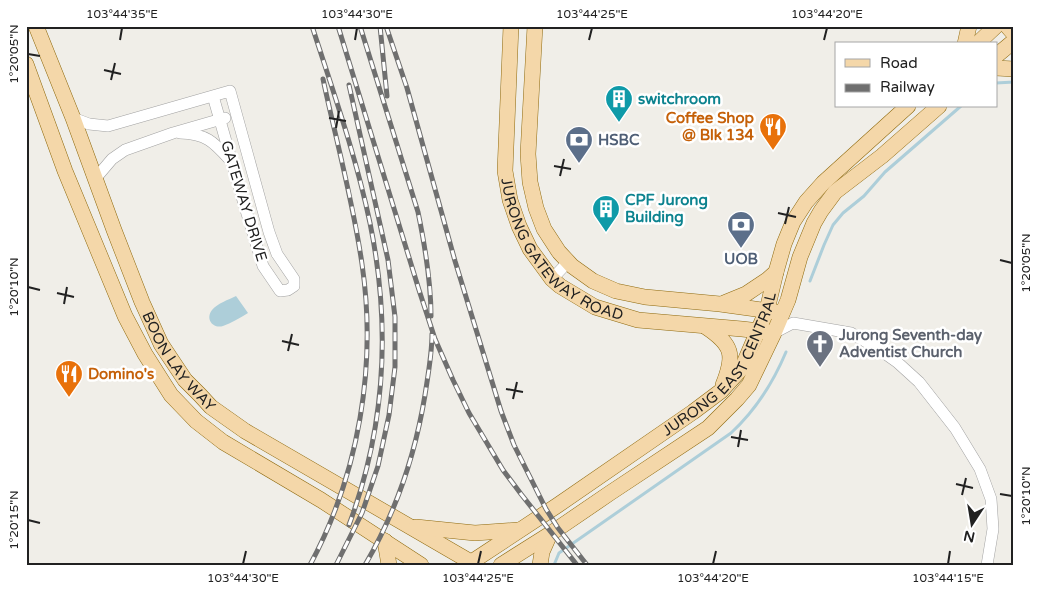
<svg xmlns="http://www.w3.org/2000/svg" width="1040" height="591" viewBox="0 0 1040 591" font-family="'Varela Round',sans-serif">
	<rect width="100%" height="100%" fill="#f0eee8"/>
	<!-- water -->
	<path fill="#adced9" d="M236,296l12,17c-8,5 -17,10 -25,13 -10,3 -18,-7 -11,-16 6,-7 16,-10 24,-14z"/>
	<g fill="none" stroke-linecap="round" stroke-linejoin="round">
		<!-- stream -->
		<g stroke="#adced9" stroke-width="3">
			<path d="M996,83l18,-1"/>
			<path d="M810,281l14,-36 9,-20 10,-12 21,-17 21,-24 76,-66"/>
			<path d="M554,565l5,-12 172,-120c25,-23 42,-50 55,-81"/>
		</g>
		<defs>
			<g id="minor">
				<path d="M73,118l16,6 19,2 122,-35 39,141 8,22 17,25v7l-6,4 -8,1 -17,-25 -19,-62 -31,-108"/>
				<path d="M180,133c26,1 33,8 50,27"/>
				<path d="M95,179l17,-20 13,-9 48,-17 52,-15"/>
				<path d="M552,279l16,-17"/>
				<path d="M774,333l19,-10 58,10 29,17 17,12 22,20 36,46 25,41 11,30 2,30 -6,36"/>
			</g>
			<g id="major">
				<path id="s1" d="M36,26l37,92 41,112 28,72 19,42 24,36 15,15 11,12 34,24 231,134"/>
				<path id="s2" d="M511,26l-6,145 5,29 9,26 11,23 22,30 8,7 35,21 43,13 104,9 26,3"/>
				<path d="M535,26l-7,128 2,28 6,26 8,21 15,23 13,14 21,15 23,10 29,6 75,7 56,8"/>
				<path d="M1007,26l7,8"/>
				<path d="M965,44l4,-18"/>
				<path d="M977,44l19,-18"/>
				<path d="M996,56l18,-15"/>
				<path d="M26,64l39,107 60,145 20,38 26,41 25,26 27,21 98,58 100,65"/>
				<path d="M996,68l18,1"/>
				<path d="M724,303l22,-9 21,-14 9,-8"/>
				<path d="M706,327c27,18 29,28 17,58"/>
				<path d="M416,527l59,6 43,-3"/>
				<path d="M385,541l4,24"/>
				<path id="s3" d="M467,565l91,-60 135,-93 28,-21 21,-23 25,-58 9,-38 8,-28 9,-22 13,-20 17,-19 85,-77"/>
				<path d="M501,565l49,-31 60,-41 98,-65 29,-29 12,-14 25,-52 14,-33 12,-43 14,-34 7,-12 14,-19 47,-36 57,-50"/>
				<path d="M540,565l2,-13 8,-18"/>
			</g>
		</defs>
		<!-- minor casing -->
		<use href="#minor" stroke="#a2a2a2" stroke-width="12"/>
		<!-- major casing -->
		<use href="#major" stroke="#8f6a0e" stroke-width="16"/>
		<!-- minor -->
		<use href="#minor" stroke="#fff" stroke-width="11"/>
		<!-- major -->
		<use href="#major" stroke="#f4d7a9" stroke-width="15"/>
		<defs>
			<g id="rail">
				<path d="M312,26c21,65 44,130 58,197 21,103 16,203 -21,302"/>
				<path d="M338,26l81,264 16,49 18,41 16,33 34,57 18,24 56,71"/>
				<path d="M360,26l58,186c7,34 13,69 13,104"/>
				<path d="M380,26l7,70"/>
				<path d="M386,26l21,62 48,173 46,150 13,34 32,64 12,19 29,37"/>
				<path d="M310,565c49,-91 67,-200 52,-301 -9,-63 -26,-124 -39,-185"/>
				<path d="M336,565l26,-52 16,-47 11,-51 6,-48v-50l-7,-57 -39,-175"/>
				<path d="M365,565c31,-53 50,-109 60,-170 3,-20 7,-41 7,-61"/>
			</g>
		</defs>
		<!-- rail casing -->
		<use href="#rail" stroke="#6f6f6f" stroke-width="5"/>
		<!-- rail -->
		<use href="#rail" stroke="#fff" stroke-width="3" stroke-dasharray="9" stroke-linecap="butt"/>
	</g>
	<!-- ticks -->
	<path fill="none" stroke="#212121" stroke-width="2" d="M120,40l2,-12M355,40l2,-12M589,40l3,-12M824,40l3,-12M28,54l12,2M104,70l17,4M111,80l4,-17M329,118l17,3M336,128l3,-17M554,166l17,3M560,176l4,-17M778,213l18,4M785,224l4,-17M1000,260l12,3M28,287l12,3M57,293l17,4M64,304l3,-17M282,341l17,4M288,351l4,-17M506,389l17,3M513,399l4,-17M731,437l17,3M738,447l3,-17M956,484l17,4M1000,494l12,2M962,495l4,-17M28,520l12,3M243,564l3,-13M478,564l3,-13M713,564l3,-13M948,564l2,-13"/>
	<!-- icons -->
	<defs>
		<symbol id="building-pin" viewBox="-11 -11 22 30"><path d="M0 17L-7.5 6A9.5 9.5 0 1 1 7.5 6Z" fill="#0f9aa8" stroke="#fff"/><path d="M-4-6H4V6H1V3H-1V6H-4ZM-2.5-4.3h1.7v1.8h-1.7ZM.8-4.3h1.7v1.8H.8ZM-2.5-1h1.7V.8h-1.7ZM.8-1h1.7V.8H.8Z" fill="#fff"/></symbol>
		<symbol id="restaurant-pin" viewBox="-11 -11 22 30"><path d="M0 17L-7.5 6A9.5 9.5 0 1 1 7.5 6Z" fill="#e8710a" stroke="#fff"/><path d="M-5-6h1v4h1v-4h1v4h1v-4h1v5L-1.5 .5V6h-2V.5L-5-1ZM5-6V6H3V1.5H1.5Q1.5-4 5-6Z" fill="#fff"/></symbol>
		<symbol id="bank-pin" viewBox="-11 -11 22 30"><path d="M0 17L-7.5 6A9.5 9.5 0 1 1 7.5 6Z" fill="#5c6f8a" stroke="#fff"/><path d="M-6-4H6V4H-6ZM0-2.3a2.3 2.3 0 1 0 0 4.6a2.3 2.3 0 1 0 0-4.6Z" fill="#fff"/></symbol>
		<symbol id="church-pin" viewBox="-11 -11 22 30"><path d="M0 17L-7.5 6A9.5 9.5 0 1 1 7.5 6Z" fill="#6b7280" stroke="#fff"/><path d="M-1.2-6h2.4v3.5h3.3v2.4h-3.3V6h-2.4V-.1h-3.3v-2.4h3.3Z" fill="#fff"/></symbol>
	</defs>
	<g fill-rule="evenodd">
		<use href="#building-pin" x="603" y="83" width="32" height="43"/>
		<use href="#restaurant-pin" x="757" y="111" width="32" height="43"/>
		<use href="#bank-pin" x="563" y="124" width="32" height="43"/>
		<use href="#building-pin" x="590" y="193" width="32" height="43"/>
		<use href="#bank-pin" x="725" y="209" width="32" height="43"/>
		<use href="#church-pin" x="804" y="328" width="32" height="43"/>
		<use href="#restaurant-pin" x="53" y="358" width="32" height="43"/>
	</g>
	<g text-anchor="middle" stroke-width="5" stroke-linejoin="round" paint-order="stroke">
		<!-- culture labels -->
		<g font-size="15" font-weight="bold" fill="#0d838f" stroke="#fff" text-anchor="start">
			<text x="638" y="104">switchroom</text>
			<text x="625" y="205">CPF Jurong<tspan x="625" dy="17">Building</tspan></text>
		</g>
		<!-- food labels -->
		<g font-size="15" font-weight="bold" fill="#c56008" stroke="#fff" text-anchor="end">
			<text x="754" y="123">Coffee Shop<tspan x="754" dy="17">@ Blk 134</tspan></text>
			<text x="88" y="379" text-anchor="start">Domino's</text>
		</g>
		<!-- service labels -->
		<g font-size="15" font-weight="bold" fill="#4e5e75" stroke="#fff" text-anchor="start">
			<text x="598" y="145">HSBC</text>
			<text x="741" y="264" text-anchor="middle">UOB</text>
		</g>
		<!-- street labels -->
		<g font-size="15" fill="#212121" stroke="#fff">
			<text transform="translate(244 201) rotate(73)" y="5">GATEWAY DRIVE</text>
			<text dy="5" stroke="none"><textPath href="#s2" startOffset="249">JURONG GATEWAY ROAD</textPath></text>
			<text dy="5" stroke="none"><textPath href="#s1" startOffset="366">BOON LAY WAY</textPath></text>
			<text dy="5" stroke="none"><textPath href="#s3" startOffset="329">JURONG EAST CENTRAL</textPath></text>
		</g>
		<!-- worship labels -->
		<g font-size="15" font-weight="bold" fill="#5b616d" stroke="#fff" text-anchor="start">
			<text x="839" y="340">Jurong Seventh-day<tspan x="839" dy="17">Adventist Church</tspan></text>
		</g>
	</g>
	<!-- border -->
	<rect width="1040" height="591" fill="none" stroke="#ffffff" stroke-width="55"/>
	<!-- legend -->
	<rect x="835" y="42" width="162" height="65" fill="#ffffff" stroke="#a6a6a6"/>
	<rect x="845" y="59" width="25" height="8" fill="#f4d7a9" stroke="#a6a6a6"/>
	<text x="880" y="68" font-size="15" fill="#212121">Road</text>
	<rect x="845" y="84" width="25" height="8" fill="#6f6f6f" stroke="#a6a6a6"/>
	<text x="880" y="92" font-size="15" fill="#212121">Railway</text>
	<!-- north arrow -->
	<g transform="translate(972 524) rotate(192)" stroke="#ffffff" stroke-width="4" paint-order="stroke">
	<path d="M0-4L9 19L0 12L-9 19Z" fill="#212121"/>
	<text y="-8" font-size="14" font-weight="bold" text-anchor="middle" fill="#212121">N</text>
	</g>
	<rect x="28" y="28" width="984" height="536" fill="none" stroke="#212121" stroke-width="2"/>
	<g font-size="12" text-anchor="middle" fill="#212121">
		<text x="122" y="18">103°44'35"E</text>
		<text x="357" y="18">103°44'30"E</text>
		<text x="592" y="18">103°44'25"E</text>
		<text x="827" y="18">103°44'20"E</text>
		<text transform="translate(14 54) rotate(-90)" y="4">1°20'05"N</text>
		<text transform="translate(1026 263) rotate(-90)" y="4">1°20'05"N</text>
		<text transform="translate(14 287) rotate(-90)" y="4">1°20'10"N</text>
		<text transform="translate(1026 496) rotate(-90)" y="4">1°20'10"N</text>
		<text transform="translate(14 520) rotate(-90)" y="4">1°20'15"N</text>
		<text x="243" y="582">103°44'30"E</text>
		<text x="478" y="582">103°44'25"E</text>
		<text x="713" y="582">103°44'20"E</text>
		<text x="948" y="582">103°44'15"E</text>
	</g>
</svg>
